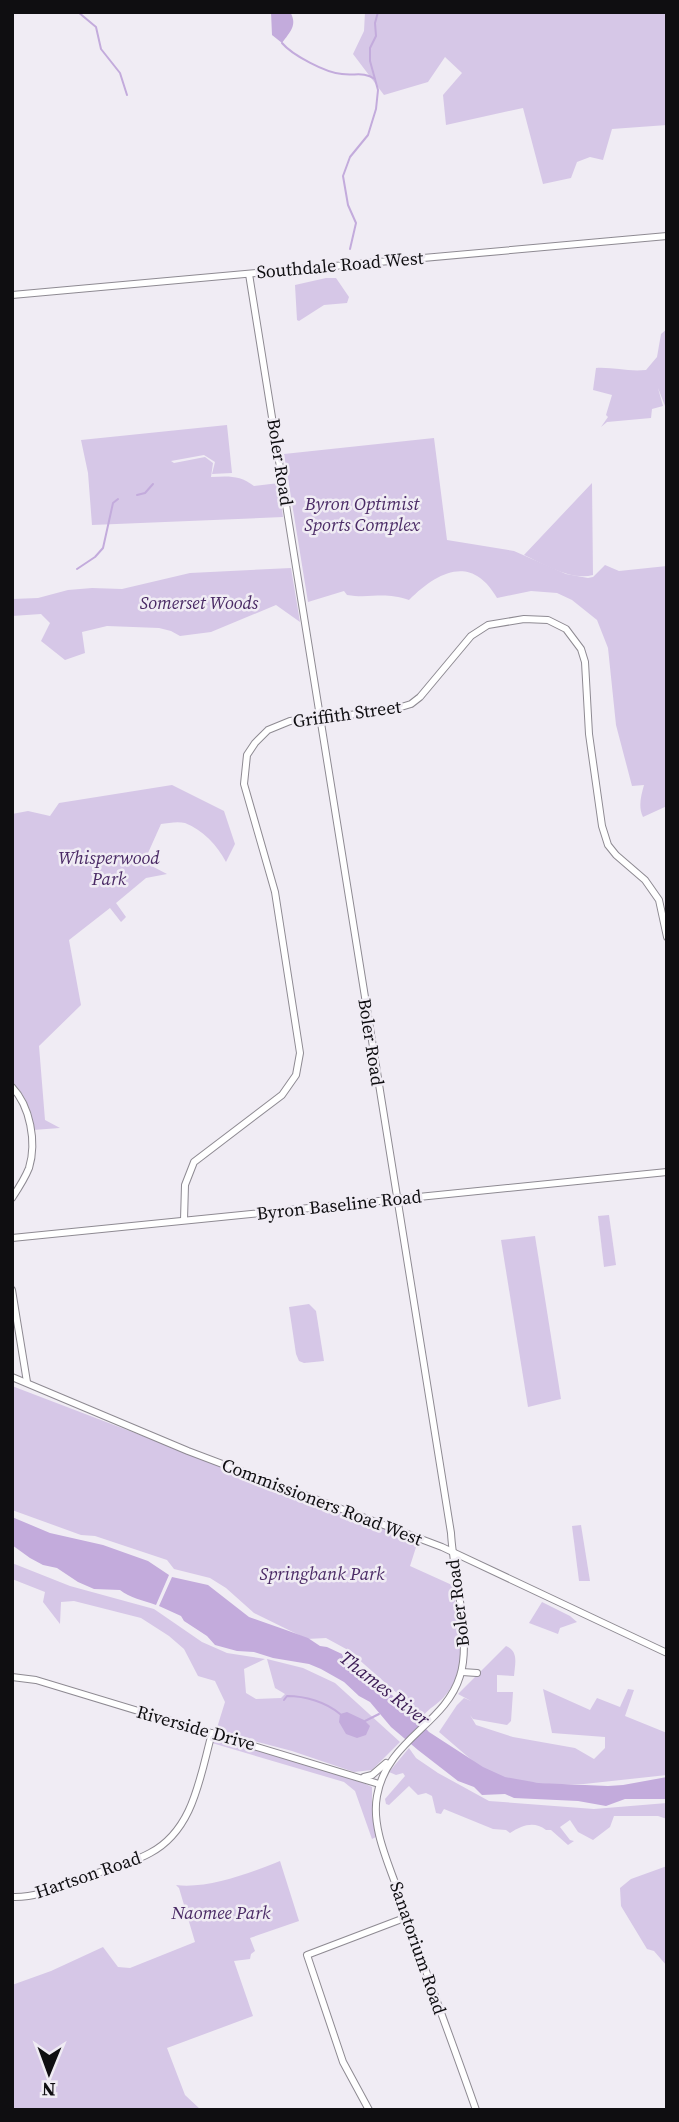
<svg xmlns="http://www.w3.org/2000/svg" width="679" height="2122" viewBox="0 0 679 2122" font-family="'Source Serif 4',serif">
	<rect width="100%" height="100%" fill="#f0ecf4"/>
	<!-- green -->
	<g fill="#d6c7e7">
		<path d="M365,12h302v113l-55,4 -9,31 -13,-3 -13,5 -6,16 -28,6 -20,-76 -77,17 -3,-30 19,-22 -17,-16 -17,25 -44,13 -31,-41 11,-23z"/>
		<path d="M326,278h10l13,19 -2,6 -23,2 -25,16 -2,-1 -2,-35z"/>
		<path d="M667,329v82l-9,-23 5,18 -11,3 -1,9 -44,4 -6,5 7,-10 -2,-2 6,-20 -19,-5 3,-22c18,-1 32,4 50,2l11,-13 4,-23z"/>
		<path d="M227,425l5,48 -20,1 3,-12 -11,-7 -33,6 3,2 31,-6 8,6 -2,14c17,-1 29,-2 43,9l25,-3 4,34 -191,8 -4,-52 -7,-33z"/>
		<path d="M434,438l13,102 67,11 52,23 22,4 5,-1 12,-12 14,6 48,-5v240l-24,11c-5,-10 -2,-21 1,-32l-12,1 -16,-61 -8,-77 -11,-28 -25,-20 -15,-7 -26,-2 -34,7c-25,-44 -59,-27 -88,2 -26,-9 -38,-1 -62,-5l-3,-4 -36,11 -24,-148z"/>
		<path d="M592,483l1,92c-22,6 -50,-11 -69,-20z"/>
		<path d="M291,568l9,54 -24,-17 -65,27 -31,4 -9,-5 -12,-3 -52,-2 -25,6 3,21 -20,7 -24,-19 9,-18 -9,-9 -29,2v-17l26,-1 30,-8 24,-2 30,1 68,-16z"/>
		<path d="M172,785l52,26 11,33 -9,18c-9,-17 -23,-32 -41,-39 -7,-2 -17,0 -24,1l-17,38 23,12 -21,4 -30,25 10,14 -5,5 -11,-14 -41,32 12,65 -42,41 6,74 15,8 -27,2c0,-18 -7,-34 -21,-49v-267l16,-3 22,5 9,-13z"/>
		<path d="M609,1215l7,50 -12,2 -6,-51z"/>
		<path d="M535,1236l26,163 -33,8 -27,-167z"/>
		<path d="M309,1304l7,7 8,50 -20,2 -5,-2 -3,-7 -7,-47z"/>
		<path d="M12,1386l406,155 -8,25 42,19c6,35 20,82 -8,112 -6,7 -15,11 -21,19l-75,-66 -22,-12 -19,1 -53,-26 -28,-25 -16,-10 -36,-9 -7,-9 -72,-24 -14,-1 -69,-25z"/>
		<path d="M581,1525l9,56h-11l-7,-55z"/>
		<path d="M12,1563l58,23 84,23 48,33 25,11 38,6 -21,10 2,24 10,6 25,-1 4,-4 -10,-6 -8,-29 36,9 32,15 65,59 -28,28 -18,2 -62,-21 -76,-20 9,-29 -10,-21 -17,-5 -14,-27 -15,-13 -28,-18 -67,-17 -13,1 -1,22 -17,-22 2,-10 -33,-13z"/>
		<path d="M542,1602l28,14 7,6 -17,6 -2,6 -29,-11z"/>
		<path d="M506,1646c13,5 9,18 8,30l-17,-1v17h16l-2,29 -4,4 -34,-6 -3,-4 6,10 37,12 62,11 19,11 11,-11v-11l-53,-4 -9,-44 47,21 7,-12 23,9 8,-18 6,1 -9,26 42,17v42l-83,9h-35l-29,-3 -32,-7 -49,-42 18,-27 7,-7 7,3 -13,-7z"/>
		<path d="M219,1738l132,39 21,10v27l4,23 -4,2 -17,-48 -11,-9 -132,-39 2,-4z"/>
		<path d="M409,1748l7,10 22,15 51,28 105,8 73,-6v16l-9,-3h-44l-4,11 -17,13 -15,-8 -8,-12 -10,7 10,13 4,1 -6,4 -17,-15h-5c-12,-9 -23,-5 -36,3l-4,-3 -13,-1 -49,-20 -3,5 -5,-1 -4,-17 -6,-3 -8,2 -9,-9 -20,19 -3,-1 -1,-5 20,-23 -2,-3 -7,2 -7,-3z"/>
		<path d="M280,1861l19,60 -49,17 5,13 -4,3 -1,5 -16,2 19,55 -86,32 18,47 16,15h-189v-125l39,-14 52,-24 15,20 12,1 65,-26 -16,-54 -3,-3c32,4 74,-12 104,-24z"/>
		<path d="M667,1866v100l-13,-15 -7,-2 -26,-43 -1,-18 11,-9z"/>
	</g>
	<!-- water -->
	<g fill="#c3abdc">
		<path d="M271,12h19c8,13 0,20 -8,31l-10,-8z"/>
		<path d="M12,1517l38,16 53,12 45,16 21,14 -13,30c-13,-5 -26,-7 -36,-15l-26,-1 -16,-7 -21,-14 -14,-3 -13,-7 -18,-13z"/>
		<path d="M172,1577l36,8 41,32 37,13 22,8 12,8 7,1 15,7 3,8 26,15 28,24 30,31 54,35 22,10 34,6 69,3 15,-1 44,-8v22h-42l-19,7 -28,-5 -64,-3 -9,-4 -23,1 -8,-8 -16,-6 -40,-31 -27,-23 -21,-25 -11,-6 -15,-14 -23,-13 -12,-5 -36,-6 -19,-6 -17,-1 -22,-6 -8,-9 -23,-15 -3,-5 -22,-10z"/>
		<path d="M347,1712l17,8 6,6 -4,9 -9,3 -11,-4 -7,-12 1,-8z"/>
	</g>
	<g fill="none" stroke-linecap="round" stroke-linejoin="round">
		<!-- stream -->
		<g stroke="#c3abdc" stroke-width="2">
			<path d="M78,12l18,15 5,22 19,24 7,22"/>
			<path d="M282,43c10,12 44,30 60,31 13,2 21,-3 33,5"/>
			<path d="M350,249l6,-26 -8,-18 -5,-29 7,-19 18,-22 8,-26 2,-19 -8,-29v-13l6,-12 -1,-13 3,-11"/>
			<path d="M137,495l8,-2 8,-9"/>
			<path d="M77,569l18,-12 8,-9 10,-45 5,-4"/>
			<path d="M284,1700l3,-4c18,0 39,6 53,18"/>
			<path d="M365,1721l14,-7"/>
		</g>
		<defs>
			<g id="secondary">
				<path d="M249,274l202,1259c2,41 21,107 9,143 -15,49 -73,63 -83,120 -6,32 12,68 22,98 24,72 52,144 77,216"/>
				<path d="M12,295l655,-59"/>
				<path d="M12,1087c18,19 25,55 17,81 -4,10 -11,21 -17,30"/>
				<path d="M184,1220l1,-35 9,-23 88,-67 14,-20 4,-22 -25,-161 -31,-108 3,-29 8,-12 13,-13 22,-9 98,-10 23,-7 9,-7 51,-61 17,-11 36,-6 24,1 18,9 15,20 4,13 4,72 13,92 6,19 8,10 29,25 14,20 8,37"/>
				<path d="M12,1238l655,-66"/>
				<path d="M12,1290l15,92"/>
				<path d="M12,1377l176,74 254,96 225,106"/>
				<path d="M462,1672l15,1"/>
				<path d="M12,1677l24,3 343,104"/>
				<path d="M364,1777l8,-2 14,-12"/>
				<path d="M12,1897c25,1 49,-11 72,-20 22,-7 46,-13 66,-24 44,-23 50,-77 62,-120"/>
				<path d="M369,2110l-26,-48 -36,-107 100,-38"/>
			</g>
		</defs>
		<!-- secondary casing -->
		<use href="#secondary" stroke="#8e8a92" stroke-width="8"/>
		<!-- secondary -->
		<use href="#secondary" stroke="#fff" stroke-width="6"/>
	</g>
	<g text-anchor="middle" stroke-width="5" stroke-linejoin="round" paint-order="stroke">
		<!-- street labels -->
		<g font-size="18" fill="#0f0e11" stroke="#f0ecf4">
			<text transform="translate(340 265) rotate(-5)" y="6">Southdale Road West</text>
			<text transform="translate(280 462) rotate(81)" y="6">Boler Road</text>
			<text transform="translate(347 714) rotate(-8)" y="6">Griffith Street</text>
			<text transform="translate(371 1042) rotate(81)" y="6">Boler Road</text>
			<text transform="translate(339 1205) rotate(-6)" y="6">Byron Baseline Road</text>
			<text transform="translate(322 1502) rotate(21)" y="6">Commissioners Road West</text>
			<text transform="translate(458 1603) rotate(-97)" y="6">Boler Road</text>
			<text transform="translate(196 1728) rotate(16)" y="6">Riverside Drive</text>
			<text transform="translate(88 1875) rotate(-19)" y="6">Hartson Road</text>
			<text transform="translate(418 1948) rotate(71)" y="6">Sanatorium Road</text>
		</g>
		<!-- park labels -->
		<g font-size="18" font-style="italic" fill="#4a2a65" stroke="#f0ecf4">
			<text x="362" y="510">Byron Optimist<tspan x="362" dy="21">Sports Complex</tspan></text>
			<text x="199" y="609">Somerset Woods</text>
			<text x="109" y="864">Whisperwood<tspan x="109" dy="21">Park</tspan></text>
			<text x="322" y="1580">Springbank Park</text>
			<text x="221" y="1919">Naomee Park</text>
		</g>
		<!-- water labels -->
		<g font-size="19" font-style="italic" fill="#3b1b54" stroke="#f0ecf4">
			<text transform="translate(385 1688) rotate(38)" y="7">Thames River</text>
		</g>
	</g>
	<!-- border -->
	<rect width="679" height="2122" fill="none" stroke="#0f0e11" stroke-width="28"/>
	<!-- north arrow -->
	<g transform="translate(49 2073) rotate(181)" stroke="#f0ecf4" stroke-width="5" paint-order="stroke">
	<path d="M0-5L12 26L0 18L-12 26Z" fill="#0f0e11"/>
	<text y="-10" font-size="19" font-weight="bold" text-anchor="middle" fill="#0f0e11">N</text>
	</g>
</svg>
